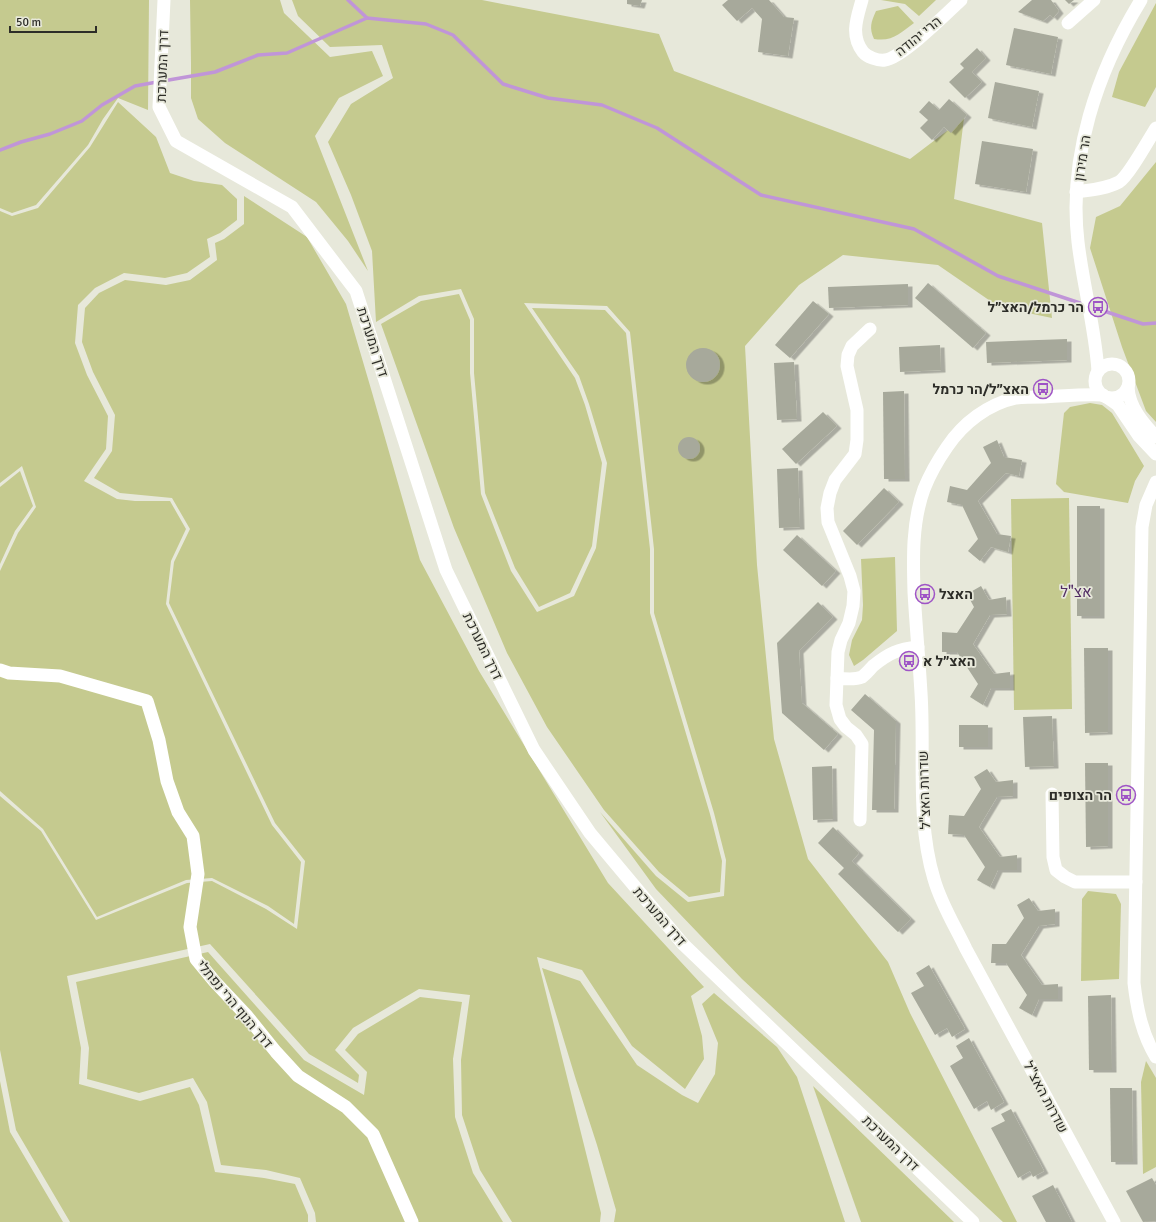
<svg xmlns="http://www.w3.org/2000/svg" width="1156" height="1222" viewBox="0 0 1156 1222" font-family="Signika,Heebo,sans-serif">
	<defs>
		<filter id="shadow"><feDropShadow dx="4.5" dy="2.5" stdDeviation="0" flood-color="#0004"/></filter>
	</defs>
	<rect width="100%" height="100%" fill="#e7e8da"/>
	<!-- green -->
	<g fill="#c5ca8f">
		<path d="M0,0h149l-1,110 -30,-12 -15,21 -15,26 -52,60 -24,8 -12,-5z"/>
		<path d="M190,0h90l4,13 46,44 42,-6 11,25 -44,22 -24,38 53,135 -20,-30 -32,-39 -91,-59 -27,-24 -7,-21v-35z"/>
		<path d="M292,0h190l177,34 15,37 236,88 54,-41 -10,81 88,24 10,95 -53,-11 -61,-42 -95,-10 -44,30 -54,61 12,219 17,174 34,120 80,103 22,51 107,209h-14l-261,-243 -86,-90 -56,-77 56,64 32,26 36,-6 2,-36 -12,-47 -60,-200v-64l-24,-217 -23,-26 -83,-3 51,75 10,27 17,58 -10,83 -22,47 -31,14 -24,-39 -30,-75 -11,-120v-54l-13,-30 -42,7 -43,26 -4,-71 -21,-56 -23,-53 23,-38 42,-26 -11,-33 -52,2 -32,-31z"/>
		<path d="M881,0h55l-17,16 -14,-12z"/>
		<path d="M1156,3v84l-11,20 -33,-10 7,-25z"/>
		<path d="M898,6l16,17c-14,10 -21,19 -40,16 -5,-11 -3,-17 2,-28z"/>
		<path d="M118,102l38,35 14,36 24,8 28,4 15,14v21l-17,13 -13,6 3,18 -23,16 -22,5 -41,-5 -29,15 -17,17 -3,38 12,32 21,41 -2,33 -22,32 33,18 18,2h35l16,28 -15,32 -5,43 106,221 29,37 -7,62 -26,-18 -56,-28 -26,2 -89,37 -54,-88 -43,-38v-220l18,-38 18,-26 -14,-41 -22,17v-272l12,5 26,-8 52,-61z"/>
		<path d="M1156,162v260l-10,-11 -24,-64 -32,-99 6,-31 24,-11z"/>
		<path d="M244,196l63,41 39,67 25,85 49,171 59,111 129,212 96,104 -13,9 11,40 2,23 -19,30 -53,-43 -50,-76 -45,-13 64,256 -1,9h-88l-32,-52 -18,-55 -1,-55 9,-65 -51,-6 -66,39 -18,22 24,25 -1,8 -49,-29 -99,-110 -143,32 14,72 -2,36 61,17 50,-14 9,18 16,67 49,6 31,6 13,31v7h-238l-54,-92 -16,-80v-254l41,35 55,89 91,-37 25,-2 54,28 31,20 8,-68 -30,-38 -106,-220 5,-41 16,-33 -18,-31 -52,-5 -26,-15 18,-27 3,-36 -22,-43 -11,-30 3,-34 14,-15 26,-13 41,5 24,-5 27,-20 -2,-17 9,-4 20,-15z"/>
		<path d="M459,294l11,26v53l11,121 30,77 26,41 37,-16 22,-48 11,-85 -18,-59 -10,-28 -47,-68 73,2 21,23 24,216v64l60,201 12,47 -2,31 -31,5 -30,-25 -55,-62 -57,-83 -40,-74 -53,-125 -73,-204 40,-23z"/>
		<path d="M1090,403l12,2 10,8 32,53 -9,15 -7,22 -64,-11 -8,-8 8,-71 6,-6z"/>
		<path d="M20,471l13,35 -18,25 -15,33v-77z"/>
		<path d="M1069,498l3,211 -58,1 -3,-211z"/>
		<path d="M895,557l2,74 -34,29 -9,6 -5,-11 3,-15 10,-20 1,-15 -2,-46z"/>
		<path d="M1088,891l28,3 5,10 -2,75 -38,2 1,-82z"/>
		<path d="M208,952l96,108 60,35 3,-23 -22,-22 13,-16 62,-37 42,5 -9,57 2,58 18,56 30,49h-187l-1,-9 -15,-35 -34,-8 -45,-5 -14,-63 -14,-24 -54,15 -52,-14 2,-31 -13,-66z"/>
		<path d="M542,968l38,13 57,84 45,30 16,8 17,-29 3,-31 -16,-39 12,-11 63,54 20,30 48,145h-231l2,-12 -19,-65 -21,-65z"/>
		<path d="M1146,1061l10,17v89l-13,7 -2,-92z"/>
		<path d="M0,1081l10,51 53,90h-63z"/>
		<path d="M813,1086l141,136h-93z"/>
	</g>
	<g fill="none" stroke-linecap="round" stroke-linejoin="round">
		<!-- stream -->
		<g stroke="#c095d8" stroke-width="3.5">
			<path d="M348,0l19,18 59,6 27,11 50,49 45,14 54,7 55,23 104,67 153,34 84,47 88,29"/>
			<path d="M163,81l52,-9 43,-17 29,-2 80,-35"/>
			<path d="M0,150l21,-8 29,-8 32,-13 20,-16 33,-19 22,-4"/>
			<path d="M1092,307l51,17 13,-1"/>
		</g>
	</g>
	<!-- building -->
	<g fill="#a7a99b" filter="url(#shadow)">
		<path d="M627,0h15l-2,6 -13,-2z"/>
		<path d="M728,0h41l15,17 10,1 -6,38 -30,-4 4,-33 -10,-11 -15,13 -15,-16z"/>
		<path d="M1032,0h19l8,11 -6,7 -3,-3 -7,6 -25,-9z"/>
		<path d="M1065,0h9l-5,4z"/>
		<path d="M1014,28l44,9 -7,37 -45,-9z"/>
		<path d="M977,48l9,10 -14,14 10,10 -17,16 -16,-16 15,-14 -4,-4z"/>
		<path d="M995,82l44,9 -7,36 -44,-9z"/>
		<path d="M949,99l18,16 -16,18 -7,-6 -12,13 -12,-12 8,-8 -9,-8 10,-11 10,9z"/>
		<path d="M982,141l51,8 -7,43 -51,-8z"/>
		<path d="M928,283l58,50 -13,15 -58,-50z"/>
		<path d="M908,284v21l-79,3 -1,-21z"/>
		<path d="M813,301l16,13 -39,44 -15,-13z"/>
		<path d="M1067,339v21l-80,3 -1,-21z"/>
		<path d="M940,345l1,25 -41,2 -1,-25z"/>
		<circle cx="703" cy="365" r="17"/>
		<path d="M794,362l3,57 -20,1 -3,-57z"/>
		<path d="M904,391l1,88h-21l-1,-87z"/>
		<path d="M823,412l14,14 -41,38 -14,-15z"/>
		<circle cx="689" cy="448" r="11"/>
		<path d="M997,440l7,17 18,3 -3,16 -13,-3 -28,28 19,33 14,2 -3,16 -17,-5 -11,14 -12,-10 10,-12 -16,-34 -15,-3 3,-16 17,4 24,-27 -8,-16z"/>
		<path d="M798,468l2,59 -21,1 -2,-59z"/>
		<path d="M884,488l15,14 -42,43 -14,-14z"/>
		<rect x="1077" y="506" width="23" height="110"/>
		<path d="M797,535l39,36 -14,15 -39,-36z"/>
		<path d="M981,586l8,14 17,-3 1,17 -17,1 -17,29 21,30 16,-2v16h-19l-8,17 -13,-8 8,-13 -21,-32h-15v-20l15,1 17,-26 -7,-13z"/>
		<path d="M818,602l15,15 -34,34 3,52 36,31 -14,16 -42,-37 -5,-70z"/>
		<path d="M1084,648h24v84l-23,1z"/>
		<path d="M865,694l31,27 -2,89h-22l2,-80 -23,-20z"/>
		<path d="M1052,716l2,50 -29,1 -2,-50z"/>
		<rect x="959" y="725" width="29" height="22"/>
		<path d="M1085,763h23v83l-22,1z"/>
		<path d="M832,766l1,53 -20,1 -1,-53z"/>
		<path d="M987,769l9,13 17,-2v16l-16,1 -18,30 21,30 17,-2v15h-19l-8,17 -13,-7 8,-13 -21,-32 -16,-1 1,-19 15,1 17,-27 -7,-12z"/>
		<path d="M833,827l26,26 -7,8 59,58 -13,13 -60,-58 6,-6 -26,-25z"/>
		<path d="M1029,898l9,13 17,-2v15l-16,2 -18,29 21,30 16,-1v15h-19l-7,16 -13,-7 8,-13 -21,-32h-15l1,-19h14l18,-26 -7,-13z"/>
		<path d="M929,965l36,64 -13,8 -5,-9 -12,7 -24,-42 13,-7 -8,-13z"/>
		<path d="M1111,995l1,75h-23l-1,-74z"/>
		<path d="M969,1038l35,64 -13,8 -4,-9 -13,8 -24,-43 13,-8 -7,-12z"/>
		<path d="M1110,1088h22l1,74h-22z"/>
		<path d="M1011,1109l33,62 -11,6 -3,-6 -12,7 -27,-50 14,-7 -4,-7z"/>
		<path d="M1152,1178l4,7v36l-13,1 -17,-31z"/>
		<path d="M1053,1185l19,37h-26l-14,-26z"/>
	</g>
	<g fill="none" stroke-linecap="round" stroke-linejoin="round">
		<!-- minor -->
		<g stroke="#fff" stroke-width="13">
			<path d="M164,0l-5,107 17,34 116,66 64,84 90,279 88,180 56,83 93,111 290,278"/>
			<path d="M862,0c-5,18 -12,35 1,52 4,5 15,9 22,8 17,-2 62,-47 76,-60"/>
			<path d="M1068,23l26,-23"/>
			<path d="M1076,192c14,-2 30,-3 43,-10 9,-5 30,-43 37,-54"/>
			<circle cx="1112" cy="381" r="17"/>
			<path d="M1098,371c-3,-44 -15,-86 -20,-129 -10,-85 19,-170 63,-242"/>
			<path d="M1128,387c1,20 15,36 28,50"/>
			<path d="M1103,395c-19,-1 -39,1 -59,2 -9,0 -19,0 -28,1 -28,6 -53,25 -69,49 -9,13 -17,27 -23,42 -12,33 -11,69 -10,103 2,34 5,67 7,101 4,61 -5,127 13,186 7,25 21,47 32,70l148,273"/>
			<path d="M1108,398l10,7 21,31 17,18"/>
			<path d="M1156,482l-10,23 -4,22 -8,456c3,26 8,51 22,74"/>
			<path d="M0,670l9,3 51,3 87,25 12,39 8,41 11,31 15,24 5,38 -8,53 6,32 19,23 32,34 29,36 22,24 48,31 27,27 39,88"/>
			<path d="M837,678c8,1 18,2 25,-1 4,-3 8,-8 11,-11 16,-13 25,-17 45,-19"/>
			<path d="M1052,794l1,63 3,13 9,7 10,5h61"/>
			<path d="M860,820l2,-76 -6,-9 -10,-8 -6,-8 -4,-14 2,-53 3,-12 8,-17 4,-17 1,-15 -4,-15 -22,-54 -1,-14 3,-15 5,-13 20,-26 2,-14v-30l-10,-44 1,-11 4,-9 18,-17"/>
		</g>
	</g>
	<!-- icons -->
	<defs>
		<symbol id="bus-ring" viewBox="-11 -11 22 22"><circle r="9.5" fill="#e7e8da" stroke="#9f54c6" stroke-width="1.5"/><path d="M-5-6H5V4H4V6H2V4H-2V6H-4V4H-5ZM-3.5-4V0h7V-4ZM-3.5 1.2v1.5H-2V1.2ZM2 1.2v1.5H3.5V1.2Z" fill="#9f54c6"/></symbol>
	</defs>
	<g fill-rule="evenodd">
		<use href="#bus-ring" x="1087" y="296" width="22" height="22"/>
		<use href="#bus-ring" x="1032" y="378" width="22" height="22"/>
		<use href="#bus-ring" x="914" y="583" width="22" height="22"/>
		<use href="#bus-ring" x="898" y="650" width="22" height="22"/>
		<use href="#bus-ring" x="1115" y="784" width="22" height="22"/>
	</g>
	<g text-anchor="middle" stroke-width="3.5" stroke-linejoin="round" paint-order="stroke">
		<!-- street labels -->
		<g font-size="14" fill="#2d2d28" stroke="#e7e8da">
			<text transform="translate(918 36) rotate(-39)" y="5">הרי יהודה</text>
			<text transform="translate(162 66) rotate(-88)" y="5">דרך המערכת</text>
			<text transform="translate(1082 158) rotate(-81)" y="5">הר מירון</text>
			<text transform="translate(373 342) rotate(72)" y="5">דרך המערכת</text>
			<text transform="translate(483 646) rotate(64)" y="5">דרך המערכת</text>
			<text transform="translate(924 790) rotate(-92)" y="5">שדרות האצ"ל</text>
			<text transform="translate(660 916) rotate(49)" y="5">דרך המערכת</text>
			<text transform="translate(235 1004) rotate(50)" y="5">דרך הנוף הרי נפתלי</text>
			<text transform="translate(1046 1097) rotate(62)" y="5">שדרות האצ"ל</text>
			<text transform="translate(891 1143) rotate(44)" y="5">דרך המערכת</text>
		</g>
		<!-- poi labels -->
		<g font-size="14" font-weight="bold" fill="#2d2d28" stroke="#e7e8da" text-anchor="end">
			<text x="1084" y="312">הר כרמל/האצ״ל</text>
			<text x="1029" y="394">האצ״ל/הר כרמל</text>
			<text x="939" y="599" text-anchor="start">האצל</text>
			<text x="923" y="666" text-anchor="start">האצ״ל א</text>
			<text x="1112" y="800">הר הצופים</text>
		</g>
		<!-- neighbourhood labels -->
		<g font-size="15" fill="#512c64" stroke="#e7e8da">
			<text x="1076" y="597">אצ"ל</text>
		</g>
	</g>
	<!-- scale -->
	<path d="M10 26v6h86v-6" fill="none" stroke="#2d2d28" stroke-width="2"/>
	<text x="16" y="26" font-size="12" fill="#2d2d28" stroke="#e7e8da" stroke-width="3" paint-order="stroke">50 m</text>
</svg>
